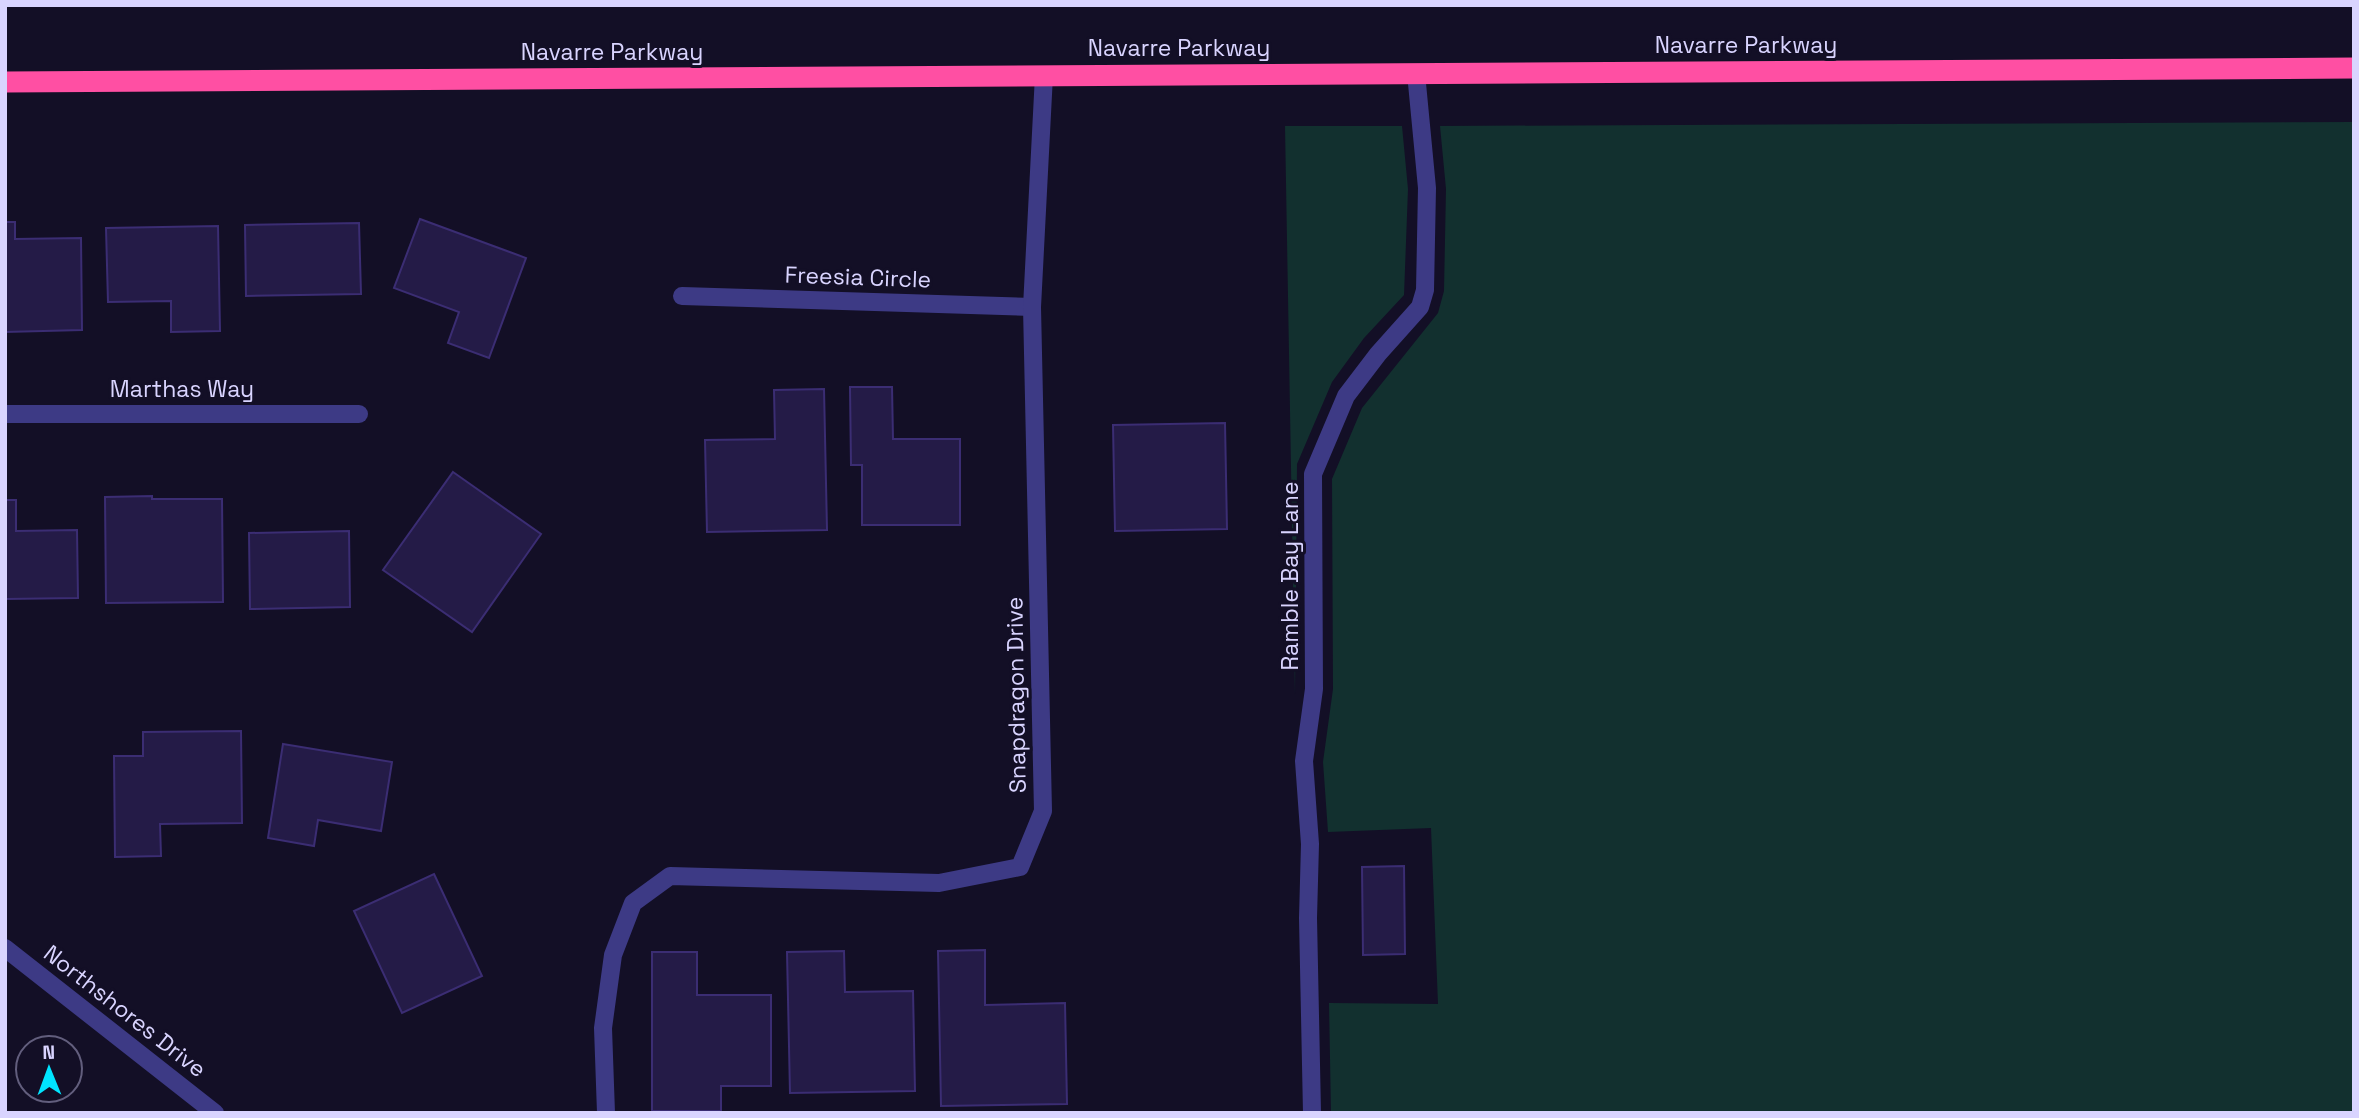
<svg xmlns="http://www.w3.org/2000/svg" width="2359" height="1118" viewBox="0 0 2359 1118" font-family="'Space Grotesk',sans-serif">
	<rect width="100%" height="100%" fill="#130f26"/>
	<!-- green -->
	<g fill="#12302f">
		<path d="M2354,122v991h-1023l-2,-110 109,1 -7,-176 -103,4 -5,-70 10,-73 -1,-210 30,-71 76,-95 6,-22 2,-102 -6,-63z"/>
		<path d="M1285,126h117l6,63 -4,106 -40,43 -32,44 -35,82 -2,231z"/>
	</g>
	<!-- building -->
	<g fill="#241b47" stroke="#3b2d73" stroke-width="2">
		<path d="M420,219l106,39 -37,100 -41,-15 11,-31 -65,-24z"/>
		<path d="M5,222h10v17l66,-1 1,92 -77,2z"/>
		<path d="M359,223l2,71 -115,2 -1,-71z"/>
		<path d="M218,226l2,105 -49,1v-31l-63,1 -2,-74z"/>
		<path d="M850,387h42l1,52h67v86h-98v-60h-11z"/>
		<path d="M824,389l3,141 -120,2 -2,-92 70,-1 -1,-49z"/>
		<path d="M1225,423l2,106 -112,2 -2,-106z"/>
		<path d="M453,472l88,62 -69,98 -89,-62z"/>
		<path d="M152,496v3h70l1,103 -117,1 -1,-106z"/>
		<path d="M5,500h11v31l61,-1 1,68 -73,1z"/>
		<path d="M349,531l1,76 -100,2 -1,-76z"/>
		<path d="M241,731l1,92 -82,1 1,32 -46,1 -1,-101h29v-24z"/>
		<path d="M283,744l109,18 -11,69 -63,-11 -4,26 -46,-8z"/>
		<path d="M1404,866l1,88 -42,1 -1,-88z"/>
		<path d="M434,874l48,102 -80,37 -48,-102z"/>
		<path d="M985,950v55l80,-2 2,101 -126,2 -3,-155z"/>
		<path d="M844,951l1,41 68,-1 2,100 -125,2 -3,-141z"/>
		<path d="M652,952h45v43h74v91h-50v25h-69z"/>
	</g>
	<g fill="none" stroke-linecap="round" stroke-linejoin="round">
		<!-- minor -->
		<g stroke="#3d3a85" stroke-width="18">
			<path d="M682,296l350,11"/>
			<path d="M5,414h354"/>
			<path d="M5,948l210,165"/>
			<path d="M606,1113l-3,-85 10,-73 20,-52 37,-27 269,7 81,-16 23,-56 -11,-504 12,-232"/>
			<path d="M1312,1113l-4,-195 2,-74 -6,-83 10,-72 -1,-215 33,-78 32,-42 42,-47 5,-17 2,-102 -11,-115"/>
		</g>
		<!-- highway -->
		<path stroke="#ff4fa3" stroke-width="21" d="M5,82l2349,-14"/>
	</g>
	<g text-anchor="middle" stroke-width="6" stroke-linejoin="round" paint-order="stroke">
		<!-- street labels -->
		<g font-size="23" fill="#d9d4ff" stroke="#130f26">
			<text x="1746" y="53">Navarre Parkway</text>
			<text x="1179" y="56">Navarre Parkway</text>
			<text x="612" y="60">Navarre Parkway</text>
			<text transform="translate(858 277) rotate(2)" y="8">Freesia Circle</text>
			<text x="182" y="397">Marthas Way</text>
			<text transform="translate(1290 576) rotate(-90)" y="8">Ramble Bay Lane</text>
			<text transform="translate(1016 695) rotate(-91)" y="8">Snapdragon Drive</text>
			<text transform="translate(125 1011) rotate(38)" y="8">Northshores Drive</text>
		</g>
	</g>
	<!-- border -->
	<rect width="2359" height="1118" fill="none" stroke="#d9d4ff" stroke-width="14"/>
	<!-- north arrow -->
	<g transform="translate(49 1069) rotate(359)"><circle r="33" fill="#130f26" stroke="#625e7d" stroke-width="2"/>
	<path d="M0-5L12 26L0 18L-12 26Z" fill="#00e5ff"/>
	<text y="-10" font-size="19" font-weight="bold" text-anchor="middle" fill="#d9d4ff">N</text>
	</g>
</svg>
